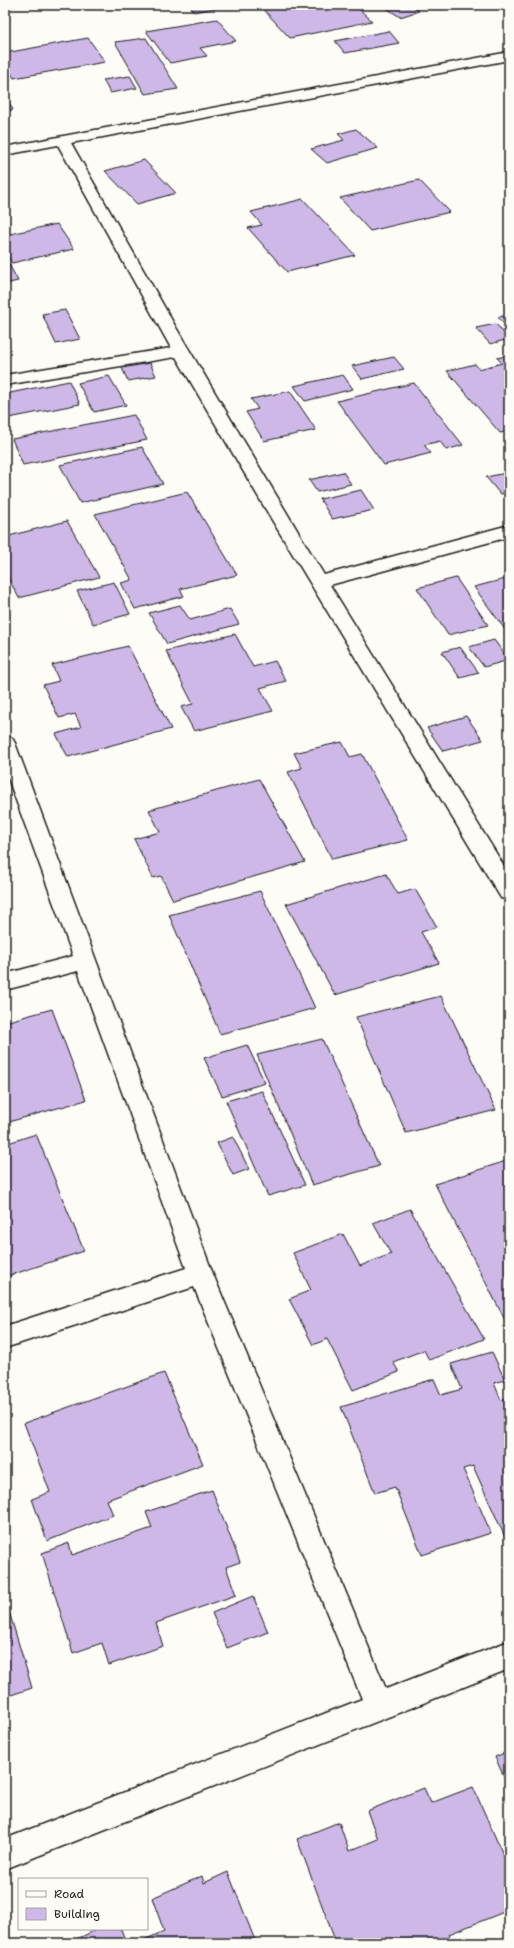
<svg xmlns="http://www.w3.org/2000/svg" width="514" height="1948" viewBox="0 0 514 1948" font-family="'Shantell Sans',sans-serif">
	<rect width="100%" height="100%" fill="#fdfcf7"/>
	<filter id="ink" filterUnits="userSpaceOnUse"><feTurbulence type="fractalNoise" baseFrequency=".025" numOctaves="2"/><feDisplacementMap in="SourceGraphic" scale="8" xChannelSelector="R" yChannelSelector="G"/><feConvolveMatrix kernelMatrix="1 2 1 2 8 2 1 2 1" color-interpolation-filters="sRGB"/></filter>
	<g filter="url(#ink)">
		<!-- building -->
		<g fill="#cdb8e8" stroke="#1c1c1c">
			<path d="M189,5h42l-37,7z"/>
			<path d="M278,5h77l17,16 -82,17 -28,-30z"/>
			<path d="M382,5h39l-7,2 5,4 -19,6z"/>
			<path d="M217,19l19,22 -36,7 7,8 -37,7 -24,-32z"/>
			<path d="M389,31l10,12 -54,10 -10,-12z"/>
			<path d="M88,38l17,24 -91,16 -9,-14v-11z"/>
			<path d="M146,38l32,51 -33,5 -30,-52z"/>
			<path d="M130,76l7,12 -27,5 -7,-13z"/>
			<path d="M5,95l8,15 -8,1z"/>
			<path d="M356,129l22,19 -51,15 -16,-14 33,-9 -6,-6z"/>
			<path d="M144,160l32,33 -39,11 -32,-33z"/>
			<path d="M419,180l31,32 -80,19 -30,-33z"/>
			<path d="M303,199l52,56 -68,17 -39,-44 14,-3 -11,-13z"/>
			<path d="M57,224l17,25 -62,14 -7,-10v-18z"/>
			<path d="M5,257l13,24 -13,3z"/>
			<path d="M65,310l15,29 -24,5 -14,-30z"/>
			<path d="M509,315v15l-11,-13z"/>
			<path d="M496,324l13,15 -19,5 -14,-16z"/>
			<path d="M509,355v76l-9,2 -53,-62 28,-7 4,5 23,-6 -5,-5z"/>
			<path d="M394,357l10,12 -42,10 -10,-13z"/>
			<path d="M150,363l6,13 -28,5 -6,-13z"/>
			<path d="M343,375l10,14 -48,12 -11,-15z"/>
			<path d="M109,376l17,29 -32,7 -16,-29z"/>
			<path d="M69,381l11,23 -71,14 -4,-9v-15z"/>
			<path d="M414,383l49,62 -17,5 -6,-9 -16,4 7,8 -47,12 -47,-64z"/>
			<path d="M290,391l26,39 -52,11 -18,-29 12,-3 -7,-10z"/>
			<path d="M134,415l13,25 -124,25 -11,-26z"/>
			<path d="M142,447l21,37 -83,19 -20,-38z"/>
			<path d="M343,472l8,12 -34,8 -8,-12z"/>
			<path d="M506,473l3,3v16l-9,2 -14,-17z"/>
			<path d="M361,490l13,20 -42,9 -12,-20z"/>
			<path d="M187,492l50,83 -57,14 4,7 -49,13 -14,-26 11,-3 -37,-66z"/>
			<path d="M67,521l32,56 -80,21 -14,-26v-35z"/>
			<path d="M456,578l32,47 -40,10 -31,-47z"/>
			<path d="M509,578v57l-35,-48z"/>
			<path d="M114,582l16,32 -37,10 -16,-33z"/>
			<path d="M180,605l10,15 40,-11 9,15 -72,20 -18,-31z"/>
			<path d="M235,634l18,33 22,-6 11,20 -26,7 13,23 -79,20 -13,-24 12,-3 -27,-53z"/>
			<path d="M494,640l15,20 -25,7 -15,-20z"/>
			<path d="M128,646l43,83 -103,28 -12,-23 25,-7 -6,-13 -16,4 -16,-33 16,-4 -7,-16z"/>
			<path d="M460,647l19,26 -19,5 -18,-26z"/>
			<path d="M466,716l17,24 -40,11 -16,-23z"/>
			<path d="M342,742l8,15 12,-3 46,86 -76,19 -44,-87 14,-4 -8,-15z"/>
			<path d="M259,779l46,83 -132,38 -12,-24 -8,2 -19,-39 26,-7 -11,-22z"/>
			<path d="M386,874l12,20 17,-5 22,38 -16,5 18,31 -104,32 -49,-91z"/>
			<path d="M260,891l55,117 -95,26 -51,-119z"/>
			<path d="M441,996l55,114 -90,23 -50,-116z"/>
			<path d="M52,1009l34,91 -81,23v-101z"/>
			<path d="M322,1039l57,127 -67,19 -55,-130z"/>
			<path d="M247,1045l18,38 -43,13 -18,-38z"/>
			<path d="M262,1091l43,94 -37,11 -42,-95z"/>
			<path d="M36,1134l48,117 -79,26v-133z"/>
			<path d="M233,1137l16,32 -16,6 -16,-32z"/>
			<path d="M509,1160v159l-4,1 -70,-136z"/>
			<path d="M410,1209l74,130 -55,21 -5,-10 -31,12 6,10 -46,18 -26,-51 -14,6 -24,-46 22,-9 -18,-37 50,-19 17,32 31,-12 -18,-31z"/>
			<path d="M492,1352l13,28 -11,3 7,17 8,-3v149l-36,-80 -10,3 28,64 -69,22 -27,-68 -20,6 -34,-86 93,-28 7,16 21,-6 -11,-25z"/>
			<path d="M164,1373l39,91 -96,36 6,15 -66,26 -15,-42 18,-7 -26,-69z"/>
			<path d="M212,1490l28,72 -14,5 10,28 -80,28 7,23 -54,19 -7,-22 -29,10 -31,-100 27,-10 3,12 80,-27 -6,-16z"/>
			<path d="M253,1596l15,36 -41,16 -15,-35z"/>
			<path d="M5,1598l27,90 -27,9z"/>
			<path d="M509,1751v37l-14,-31z"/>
			<path d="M473,1787l36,81v42l-60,24 3,9h-116l-39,-104 42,-17 10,29 29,-12 -11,-28 57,-23 7,15z"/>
			<path d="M228,1872l28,71h-118l26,-12 -12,-33 50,-22 2,7z"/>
			<path d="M98,1929h23l5,14h-48l-1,-4z"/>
		</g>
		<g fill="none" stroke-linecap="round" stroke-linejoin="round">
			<defs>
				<g id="street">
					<path d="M509,52v8l-438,83 107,188 146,244 185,-50v12l-179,48 179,289v26l-8,-2 -229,-378 -96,-163 -171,28v-10l166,-27 -113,-203 -53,10v-8z"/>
					<path d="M5,736l7,2 3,5 198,531 173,415 123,-48v28l-504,200v-30l357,-140 -168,-412 -189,61v-22l181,-58 -108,-297 -73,19v-16l68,-18 -68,-186z"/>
				</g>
			</defs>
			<!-- street casing -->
			<use href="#street" stroke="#1c1c1c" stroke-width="3"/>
			<!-- street -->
			<use href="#street" fill="#fdfcf7" fill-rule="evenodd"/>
		</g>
	</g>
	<!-- margin -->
	<rect width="514" height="1948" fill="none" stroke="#fdfcf7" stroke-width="20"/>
	<rect x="10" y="10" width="494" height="1928" fill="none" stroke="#1c1c1c" stroke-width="1.5" filter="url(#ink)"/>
	<!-- legend -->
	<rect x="18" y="1878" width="130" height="52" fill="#fdfcf7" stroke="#a3a29f"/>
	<rect x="26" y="1891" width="20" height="6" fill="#fdfcf7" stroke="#a3a29f"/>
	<text x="54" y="1898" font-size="12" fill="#1c1c1c">Road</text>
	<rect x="26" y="1908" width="20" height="12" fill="#cdb8e8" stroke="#a3a29f"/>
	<text x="54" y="1918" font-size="12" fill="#1c1c1c">Building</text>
</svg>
